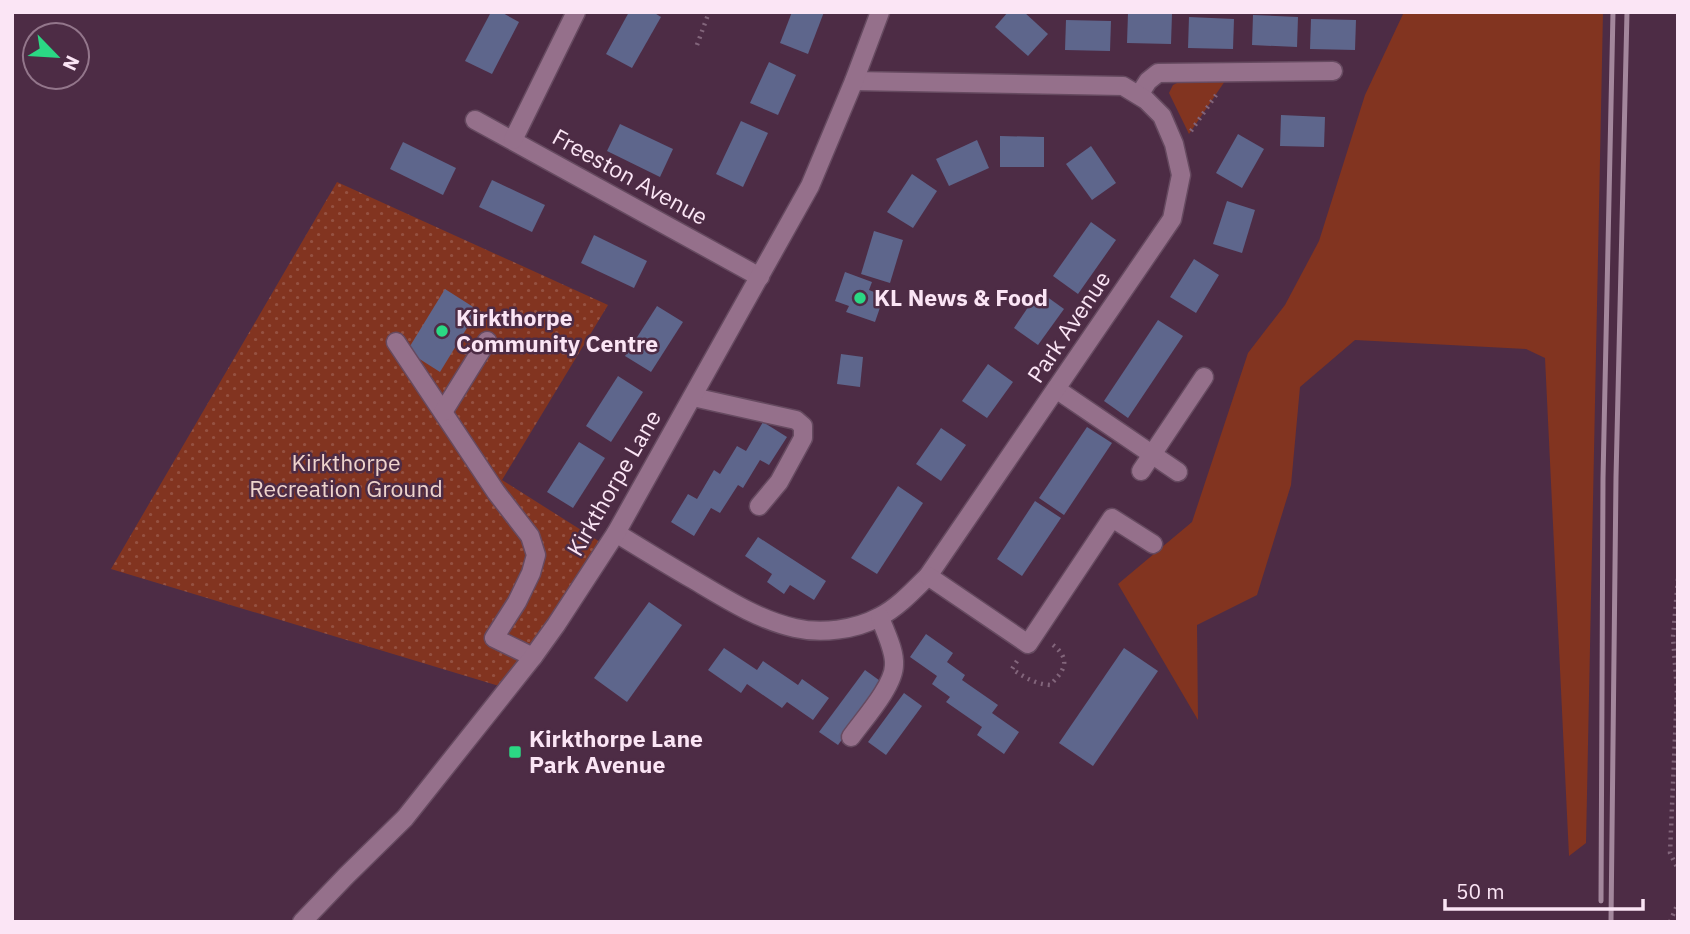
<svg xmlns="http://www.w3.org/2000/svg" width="1690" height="934" viewBox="0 0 1690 934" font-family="'IBM Plex Sans',sans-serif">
	<defs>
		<pattern id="park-dots" width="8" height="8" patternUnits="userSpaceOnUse" patternTransform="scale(1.75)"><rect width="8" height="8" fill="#823420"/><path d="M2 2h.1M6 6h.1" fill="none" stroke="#955141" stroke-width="1.8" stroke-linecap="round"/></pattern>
	</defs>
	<rect width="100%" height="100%" fill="#4d2c45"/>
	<!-- grass -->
	<g fill="#823420">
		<path d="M1404,12h199l-17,831 -17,13 -24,-498 -19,-9 -171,-9 -55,47 -9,98 -34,110 -60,30 1,95 -80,-136 74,-62 56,-169 37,-48 34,-64 46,-146z"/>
		<path d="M1225,81l-36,53 -20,-41 4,-8 6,-3z"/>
	</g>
	<!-- park -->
	<path fill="url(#park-dots)" d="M337,182l271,123 -106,175 106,67 -99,142 -398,-120z"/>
	<!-- building -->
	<g fill="#5e668c">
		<path d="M491,12h10l18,10 -27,52 -27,-13z"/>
		<path d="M629,12h24l8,5 -29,51 -26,-14z"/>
		<path d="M792,12h32l-16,42 -28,-11z"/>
		<path d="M1008,12h16l24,22 -20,22 -33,-29z"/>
		<path d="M1128,13l44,1 -1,30 -44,-1z"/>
		<path d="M1253,15l45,2 -1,30 -45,-2z"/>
		<path d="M1189,17l45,2 -1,30 -45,-1z"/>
		<path d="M1311,19l45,1 -1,30 -45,-1z"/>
		<path d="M1066,20l45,1 -1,30 -45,-1z"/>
		<path d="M769,62l27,13 -18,40 -28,-12z"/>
		<path d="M1281,115l44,2 -1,30 -44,-1z"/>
		<path d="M741,121l27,12 -25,54 -27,-13z"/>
		<path d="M620,124l53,25 -13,28 -53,-26z"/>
		<path d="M1238,134l26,15 -22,39 -26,-15z"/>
		<path d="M1000,136l44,1v30h-44z"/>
		<path d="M977,140l12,28 -40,18 -13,-27z"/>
		<path d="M403,142l53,26 -13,27 -53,-26z"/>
		<path d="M1091,146l25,37 -24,17 -26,-36z"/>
		<path d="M912,174l25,17 -24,37 -26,-16z"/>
		<path d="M492,180l53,25 -13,27 -53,-25z"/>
		<path d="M1227,201l28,9 -13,43 -29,-9z"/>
		<path d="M1091,222l25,18 -38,54 -25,-18z"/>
		<path d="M874,231l29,9 -13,43 -29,-9z"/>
		<path d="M594,235l53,26 -13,27 -53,-25z"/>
		<path d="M1194,259l25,16 -23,38 -26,-16z"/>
		<path d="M845,272l27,10 -3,8 15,6 -9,26 -29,-10 3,-6 -14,-5z"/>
		<path d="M445,289l33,21 -38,62 -33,-21z"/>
		<path d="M1039,291l25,18 -26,36 -24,-17z"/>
		<path d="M657,306l26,16 -32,50 -26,-16z"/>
		<path d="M1158,320l25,16 -55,82 -24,-17z"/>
		<path d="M841,354l22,3 -3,30 -23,-3z"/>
		<path d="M988,364l25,18 -26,36 -25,-17z"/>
		<path d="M618,376l25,16 -32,50 -25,-16z"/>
		<path d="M763,422l24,15 -18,28 -9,-5 -17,28 -5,-3 -18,28 -9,-5 -17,28 -23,-14 17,-28 9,5 17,-29 6,4 17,-28 9,5z"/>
		<path d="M1087,427l25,16 -48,72 -25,-17z"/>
		<path d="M941,428l25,17 -25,36 -25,-17z"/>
		<path d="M579,442l26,16 -32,50 -26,-16z"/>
		<path d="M898,486l25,17 -46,71 -26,-16z"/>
		<path d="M1035,501l26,17 -39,58 -25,-17z"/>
		<path d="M758,537l68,44 -12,19 -24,-15 -6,9 -17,-12 5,-8 -27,-18z"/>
		<path d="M649,602l33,23 -55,77 -33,-24z"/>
		<path d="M926,634l27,19 -6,9 18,13 -3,5 36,25 -6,8 27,19 -15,22 -27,-19 5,-8 -36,-25 4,-5 -18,-13 5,-8 -27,-19z"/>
		<path d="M724,648l33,22 6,-9 35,24 4,-6 27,19 -16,22 -26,-18 -5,6 -35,-24 -6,9 -33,-23z"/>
		<path d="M1124,648l34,23 -65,95 -34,-23z"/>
		<path d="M865,670l18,13 -45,62 -19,-13z"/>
		<path d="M904,693l18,13 -36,49 -18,-13z"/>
	</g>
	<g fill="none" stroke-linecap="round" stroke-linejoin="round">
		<defs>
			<g id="minor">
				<path d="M1139,95l9,-14 10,-8 175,-2"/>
				<path d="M475,120l285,157"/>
				<path d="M513,140l63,-128"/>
				<path d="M396,342l100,150 34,44 6,19 -5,18 -14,29 -23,36 39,19"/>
				<path d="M1056,389l122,83"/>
				<path d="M693,397l103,23 7,6v12l-24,44 -20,24"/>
				<path d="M443,412l44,-71"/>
				<path d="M1141,471l63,-94"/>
				<path d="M616,533c26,16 52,32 78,47 32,19 65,40 101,48 26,6 60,2 84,-11 18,-9 34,-26 49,-41l244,-357 9,-44 -7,-31 -12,-28 -16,-16 -23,-14 -269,-5"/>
				<path d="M928,576l100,68 84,-126 41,26"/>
				<path d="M851,737c12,-17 43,-51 43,-72 1,-15 -9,-33 -14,-48"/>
				<path d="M302,922l44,-46 59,-58 128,-161 23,-32 60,-92 194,-347 44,-105 26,-69"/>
			</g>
		</defs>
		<!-- minor casing -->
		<use href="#minor" stroke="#664a60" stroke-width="21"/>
		<!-- path -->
		<g stroke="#82657b" stroke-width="4.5" stroke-dasharray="2 5" stroke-linecap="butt">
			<path d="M697,45l12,-33"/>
			<path d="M1191,131l25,-36"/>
			<path d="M1678,579l-5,58 4,54 -7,162 8,16"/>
			<path d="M1017,661l-5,8c12,8 23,15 38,16 14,-14 22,-25 3,-40"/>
			<path d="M1670,922l8,-19"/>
		</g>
		<!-- minor -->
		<use href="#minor" stroke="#95708b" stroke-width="18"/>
		<!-- rail -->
		<g stroke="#a3879c" stroke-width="5">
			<path d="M1601,901l2,-422 10,-467"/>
			<path d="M1611,922l5,-444 11,-466"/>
		</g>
	</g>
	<!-- markers -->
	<g fill="#2bd884" stroke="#4d2c45" stroke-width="2.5">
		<circle cx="860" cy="298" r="7"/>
		<circle cx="442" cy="331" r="7"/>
		<rect x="508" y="745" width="14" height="14" rx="3.5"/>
	</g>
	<g text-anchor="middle" stroke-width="5" stroke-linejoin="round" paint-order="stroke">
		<!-- street labels -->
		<g font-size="23" fill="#fbe5f5" stroke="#4d2c45">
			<text transform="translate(630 177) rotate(29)" y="8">Freeston Avenue</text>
			<text transform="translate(1069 327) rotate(-56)" y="8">Park Avenue</text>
			<text transform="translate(614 483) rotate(-60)" y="8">Kirkthorpe Lane</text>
		</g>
		<!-- poi labels -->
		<g font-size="23" font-weight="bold" fill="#fbe5f5" stroke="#4d2c45" text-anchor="start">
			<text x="874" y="306">KL News &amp; Food</text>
			<text x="456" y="326">Kirkthorpe<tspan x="456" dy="26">Community Centre</tspan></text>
			<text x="529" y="747">Kirkthorpe Lane<tspan x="529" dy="26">Park Avenue</tspan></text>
		</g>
		<!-- park labels -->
		<g font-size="23" fill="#eed4cd" stroke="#4d2c45">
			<text x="346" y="471">Kirkthorpe<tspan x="346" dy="26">Recreation Ground</tspan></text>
		</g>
	</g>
	<!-- border -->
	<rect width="1690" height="934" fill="none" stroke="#fbe5f5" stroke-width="28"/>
	<!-- north arrow -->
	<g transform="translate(56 56) rotate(115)"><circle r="33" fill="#4d2c45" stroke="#93768b" stroke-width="2"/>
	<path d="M0-5L12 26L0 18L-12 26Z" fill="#2bd884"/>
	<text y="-10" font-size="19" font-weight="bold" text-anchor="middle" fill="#fbe5f5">N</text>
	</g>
	<!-- scale -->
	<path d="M1445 899v10h198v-10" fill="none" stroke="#fbe5f5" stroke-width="3.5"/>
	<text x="1456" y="899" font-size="21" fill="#fbe5f5" stroke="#4d2c45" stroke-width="5" paint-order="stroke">50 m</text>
</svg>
